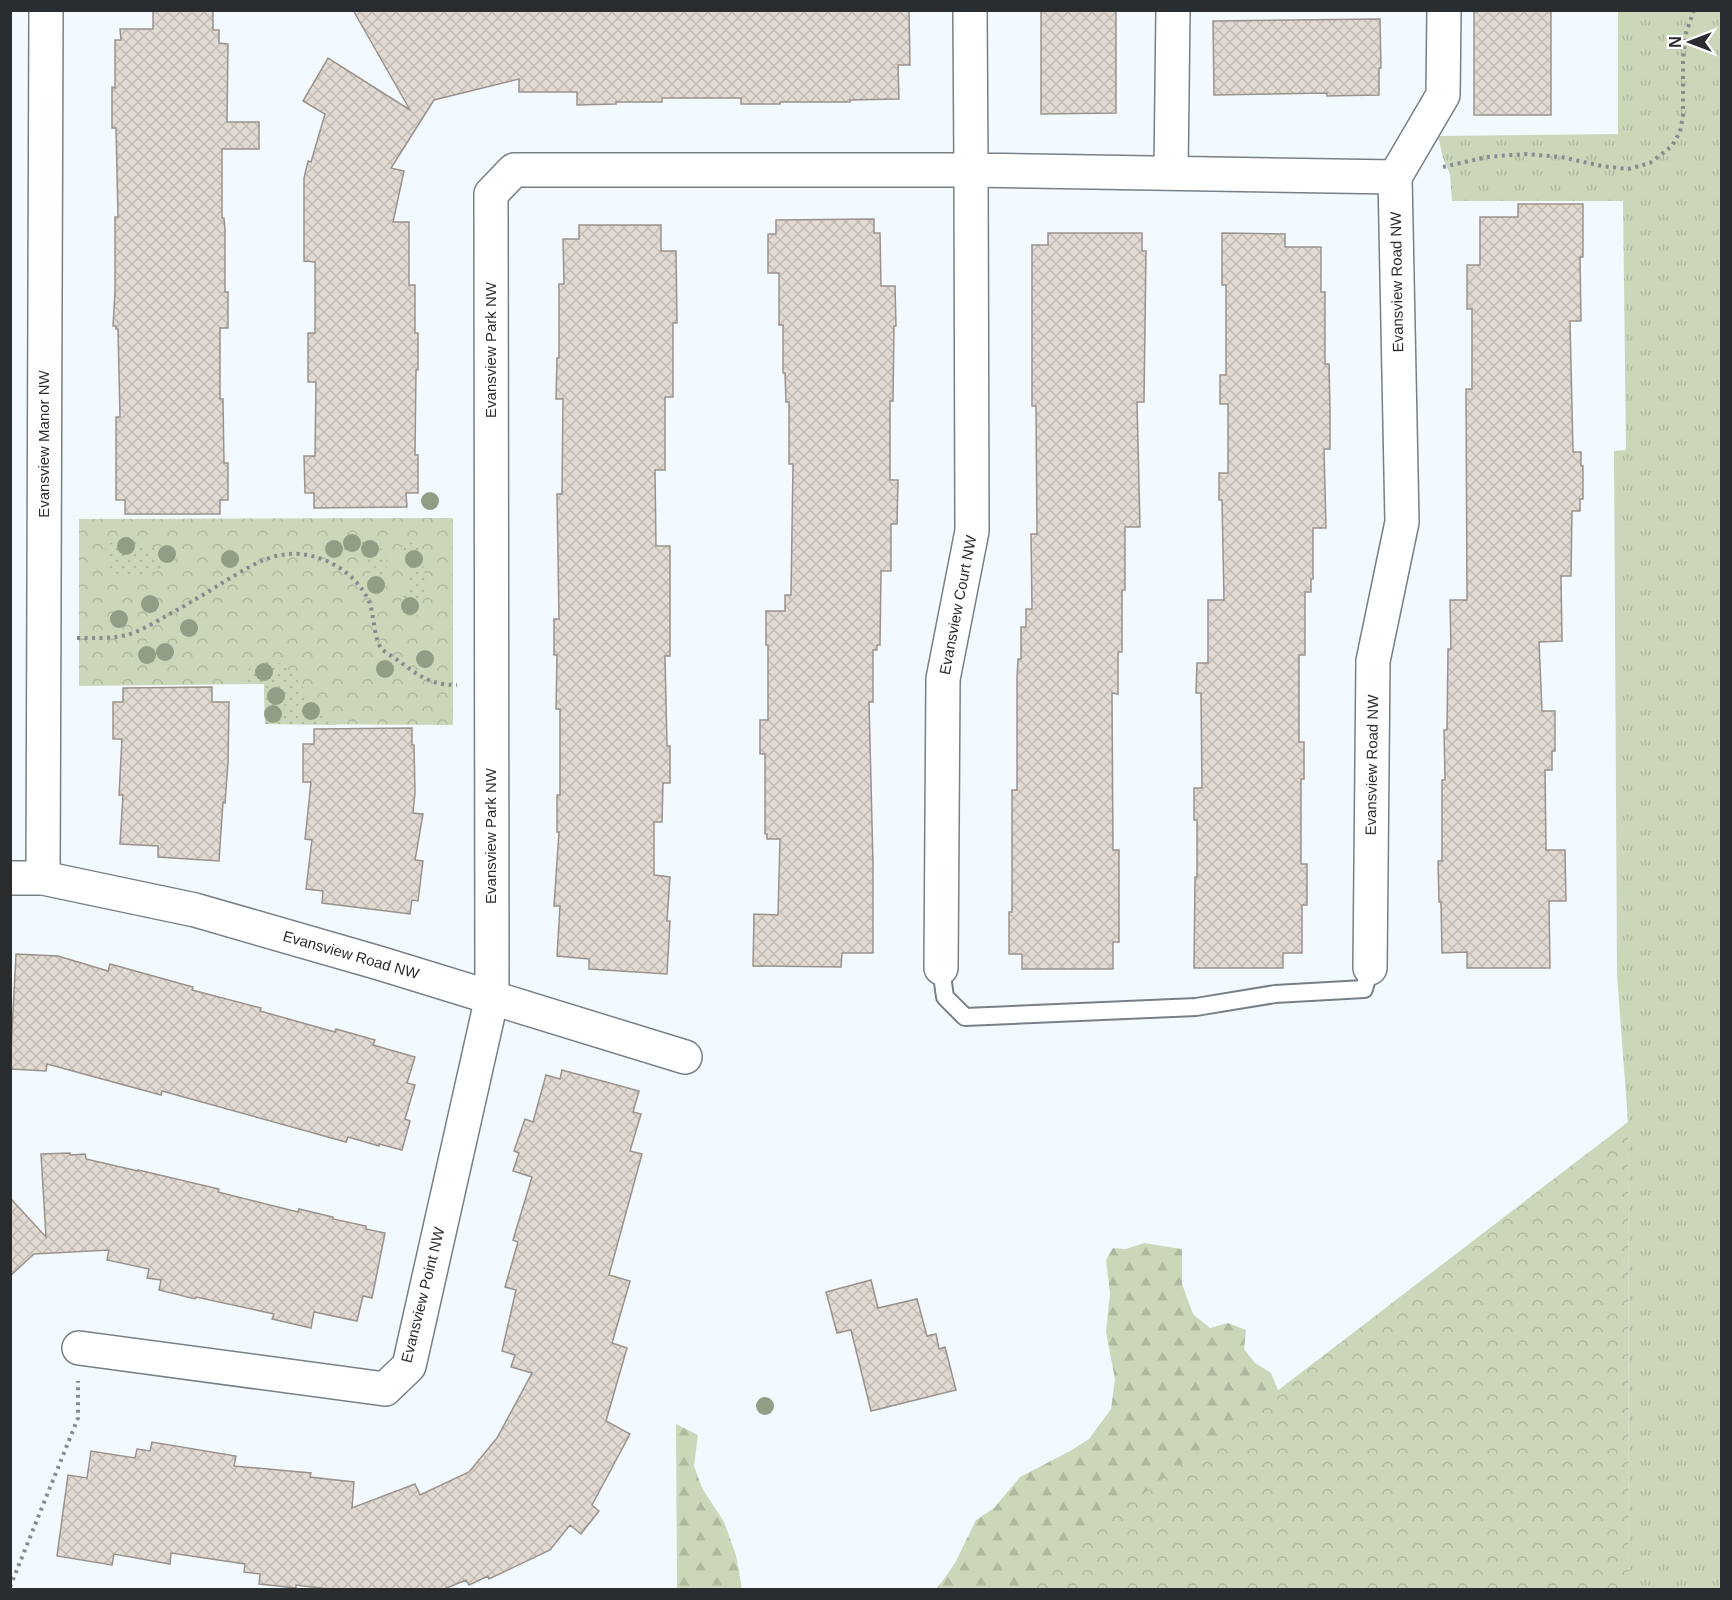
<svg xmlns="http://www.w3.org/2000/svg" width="1732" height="1600" viewBox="0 0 1732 1600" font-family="Arial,sans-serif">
	<defs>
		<pattern id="grass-tufts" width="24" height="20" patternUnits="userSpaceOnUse" patternTransform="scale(1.5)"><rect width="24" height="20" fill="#ccd7ba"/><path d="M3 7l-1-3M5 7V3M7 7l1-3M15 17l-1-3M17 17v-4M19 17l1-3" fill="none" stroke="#afb9a0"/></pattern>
		<pattern id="forest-firs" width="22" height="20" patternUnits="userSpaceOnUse" patternTransform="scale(1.5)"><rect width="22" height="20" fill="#ccd7ba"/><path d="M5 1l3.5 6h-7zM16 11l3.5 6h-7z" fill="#afb9a0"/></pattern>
		<pattern id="park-crowns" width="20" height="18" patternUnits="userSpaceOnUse" patternTransform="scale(1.5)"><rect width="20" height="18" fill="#ccd7ba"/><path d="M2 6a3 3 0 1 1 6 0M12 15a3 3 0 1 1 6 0" fill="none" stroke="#afb9a0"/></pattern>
		<pattern id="garden-dots" width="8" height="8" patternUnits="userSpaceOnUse" patternTransform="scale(1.5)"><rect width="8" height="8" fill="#ccd7ba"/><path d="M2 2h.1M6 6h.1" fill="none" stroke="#afb9a0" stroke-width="1.8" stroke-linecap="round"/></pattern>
		<pattern id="building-cross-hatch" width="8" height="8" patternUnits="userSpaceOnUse" patternTransform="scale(1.5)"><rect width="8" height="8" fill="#e1dad2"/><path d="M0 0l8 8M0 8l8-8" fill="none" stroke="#c1bbb5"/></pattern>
	</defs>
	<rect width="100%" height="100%" fill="#f3faff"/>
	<!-- grass -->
	<path fill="url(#grass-tufts)" d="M1618,11h103v1578h-92l-1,-467 -11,-147 -3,-524 12,-1 -3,-249h-171l-2,-27 -7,-16 -5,-22 180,-2z"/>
	<!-- forest -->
	<g fill="url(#forest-firs)">
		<path d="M1144,1243l38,6v35l11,30 17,14 18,-5 18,7 -2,19 11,14 16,10 11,27 -192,189 -156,1 8,-8 13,-19 21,-43 18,-12 26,-31 50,-26 19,-12 22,-30 4,-30 -9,-47 4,-39 -4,-33 7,-12 13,1z"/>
		<path d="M676,1424l22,11 -4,31 8,22 22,34 12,33 6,34h-65z"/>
	</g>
	<!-- park -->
	<g fill="url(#park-crowns)">
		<path d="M453,518v207l-188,-1 -1,-40 -185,2v-167z"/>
		<path d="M1628,1122l1,467h-610z"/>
	</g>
	<!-- garden -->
	<g fill="url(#garden-dots)">
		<path d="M125,535l9,5 7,6 7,3 16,-3 9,3c-1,4 -2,10 -4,14 -5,6 -14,9 -21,11 -23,6 -46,2 -42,-28z"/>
		<path d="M360,537l15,6 11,10 1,21 -3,16 -11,8c-8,-21 6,-31 -15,-50l-23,9 -13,-7 17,-11z"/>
		<path d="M407,541l10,4c10,26 11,43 2,69l-6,2 -9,-2 -4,-11c11,-23 16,-31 1,-54z"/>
		<path d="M268,661l15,3 14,15 14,19 26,27 -72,-1 -1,-40h-25l12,-18z"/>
	</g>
	<!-- building -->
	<g fill="url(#building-cross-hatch)" stroke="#9a938c" stroke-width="1.5">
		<path d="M153,10h60v20h6v13l9,1 -1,78h32v27h-37v69h2l1,12v62h3v36h-8v71h3l1,64h4v37h-8v14h-95v-14h-9v-83h4l-2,-88h-2v-3h-3l2,-34v-75h3l-2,-89h-4v-41l3,1v-48h6l-1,-11h33z"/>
		<path d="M353,10h556l1,55h-12l1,34 -49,1v2h-70v2h-39v-6h-79v4h-46v2l-39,1v-13h-58v-13l-85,21 -43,68 13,3 -11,51h16v63h6v48h3v37h-2l-1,85h3v38h-12l1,14 -93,1v-15h-9l-1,-37h11l1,-74h-8v-49h7v-71l-11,-1v-83l4,-17 3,1 14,-48 -22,-13 25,-43 82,52z"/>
		<path d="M1041,10h75v103l-75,1z"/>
		<rect x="1474" y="10" width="77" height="105"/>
		<path d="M1380,19l1,49h-2v27l-52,1v-3l-113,2 -1,-74z"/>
		<path d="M1518,204h65v53h-3l1,64h-11l3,131h8v14h2v33h-3v12h-8l-1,65h-10l1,65 -23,1 3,69h13v40h-3v19h-7l1,80h19l1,51h-17l1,67h-83v-16l-25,1 -1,-51h-2l-1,-41h4v-81h3l-1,-50h3l1,-81h3l-1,-49h17l-1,-211h6v-80h-5v-44h13v-48h38z"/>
		<path d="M874,219v14h6l1,53h14l1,40h-2l-1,75h-3v79h8l-1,44h-6v47h-10l-1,74h-3v5h-4v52h-4l4,162v89h-31l-1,14 -88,-1 1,-52 24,1 2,-76h-13v-5h-2v-80h-5v-34h8v-75h-2v-34h19v-16h6l2,-131h-4v-62h-3l-1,-29h-2v-48h-4v-52h-11v-39h8v-14z"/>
		<path d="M579,225h82v26h15l1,72h-4v74h-8v73h-10l1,76h14v110h-5l2,90h3v37h-7l-1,39h-8v53l16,2 -3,44h3l-3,53 -78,-5v-10l-32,-3 3,-50h-6l5,-74h-2v-37h3v-86h-4l1,-54h-3v-36h5l-2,-125h5l1,-95h-7l1,-41h2v-74h5l-1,-45h16z"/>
		<path d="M1048,233h94v18h4l-2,151h-7l3,125h-15v63h-3v62h-4v42l-6,-1 1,157h6v92h-6v27h-91v-15h-13v-42h3v-122h5v-112l1,-19h3v-32h5v-18h6l-1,-75h6l-1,-128h-4v-161h16z"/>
		<path d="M1222,233l63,1v13h36v45h4v72h4l1,46v39h-6l2,79h-13v51h-2v13h-6v63h-6v87h5v37h-3v85h6v41h-5v48h-19v15h-89l1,-91h2v-57h-3v-32h8l-1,-95h-5l1,-30h11v-63h16l-2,-100h-3v-27h9v-69h-8v-29h6v-90h-4z"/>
		<path d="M212,687v15h17l-1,61 -3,40 -2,-1 -4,59 -61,-4v-11l-38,-2 3,-49h-4l3,-56h-9v-37h10v-14z"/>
		<path d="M412,728v17h2l1,48 -2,20 10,1 -8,46 8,1 -5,40 -6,-1 -2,14 -88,-11 1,-12 -17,-2 6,-49 -7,-1 6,-57h-8v-38h11v-15z"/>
		<path d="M16,954l42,2 50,15 2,-7 83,23 -1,3 69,18 -1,3 75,21 1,-3 39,11 -2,5 42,12 -8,26 8,2 -10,34 5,2 -8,29 -23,-6v2l-31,-9 -2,5 -184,-51 -1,4 -114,-31 -1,7 -36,-2z"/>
		<path d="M562,1070l77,21 -6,21 8,2 -11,37 12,3 -33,121 21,6 -18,62 15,5 -21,73 24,13 -38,71 7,6 -18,23 -11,-9 -20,25 -61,29 -1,-3 -19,9 -3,-5 -24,10h-106l-40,-5v3l-37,-4 1,-10 -16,-2 1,-8 -74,-11 -1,11 -56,-10 -2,11 -55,-9 11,-81 19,3 4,-27 44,7 2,-9 13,2 2,-9 84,14 -2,10 77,7 -1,4 44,5 -2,26 63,-24 5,11 49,-23 28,-34 35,-65 -21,-6 4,-12 -13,-4 14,-61 -11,-3 13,-45 -5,-2 19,-63 -19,-6 6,-18 -5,-2 11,-32 8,3 13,-47 14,4z"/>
		<path d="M70,1153v2l15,-1 1,5 52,12v-1l81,19 -1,3 80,20 1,-3 34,8v2l33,7v3l19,4 -13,65 -9,-2 -6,25 -43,-9 -3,16 -39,-9 2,-5 -78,-17 -1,2 -36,-9 2,-10 -14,-2 2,-9 -42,-9 2,-10 -75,4 -24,22v-78l36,39 -5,-83z"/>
		<path d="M871,1280l7,28 39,-9 10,37 9,-2 3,15 6,-2 11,43 -85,21 -20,-81 -14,3 -11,-41z"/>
	</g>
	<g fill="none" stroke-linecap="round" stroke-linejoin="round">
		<defs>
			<path id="service" d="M941,968l4,29 20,20 231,-10 79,-13 89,-5 6,-21"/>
			<g id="minor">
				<path d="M970,10l1,160 424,7 7,345 -29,139 -3,307"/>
				<path d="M1171,172l2,-162"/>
				<path d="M1395,177l48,-82 1,-85"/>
				<path d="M10,878h33l152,32 184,53 306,94"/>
				<path d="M43,878l3,-868"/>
				<path d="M79,1348l306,41 24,-23 83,-369 -1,-803 23,-24h457l1,361 -29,148 -2,289"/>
			</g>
		</defs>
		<!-- service casing -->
		<use href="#service" stroke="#788086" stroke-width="20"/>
		<!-- minor casing -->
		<use href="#minor" stroke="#788086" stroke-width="36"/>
		<!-- path -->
		<g stroke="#888c90" stroke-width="4" stroke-dasharray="3 4.5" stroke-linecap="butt">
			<path d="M1443,167l44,-10 38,-3 36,3 41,9 26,3 22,-6 22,-17 8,-14 3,-16v-57l3,-26 8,-23"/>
			<path d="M77,638c17,0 33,1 50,-3 14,-4 28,-13 41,-20 20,-11 40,-23 59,-35 22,-13 44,-28 72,-26 30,2 60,22 71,50 4,12 4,34 11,44 3,4 11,8 15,11 22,16 33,26 61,26"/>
			<path d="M10,1587l68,-169v-37"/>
		</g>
		<!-- service -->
		<use href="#service" stroke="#fff" stroke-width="16"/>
		<!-- minor -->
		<use href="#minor" stroke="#fff" stroke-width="33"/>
	</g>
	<!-- trees -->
	<g fill="#929d86">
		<circle cx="430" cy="501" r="9"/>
		<circle cx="352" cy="543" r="9"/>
		<circle cx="126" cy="546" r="9"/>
		<circle cx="334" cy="549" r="9"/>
		<circle cx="370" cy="549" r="9"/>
		<circle cx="167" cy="554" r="9"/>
		<circle cx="230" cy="559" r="9"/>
		<circle cx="414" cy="559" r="9"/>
		<circle cx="376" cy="585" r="9"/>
		<circle cx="150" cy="604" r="9"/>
		<circle cx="410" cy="606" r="9"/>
		<circle cx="119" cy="619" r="9"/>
		<circle cx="189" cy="628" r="9"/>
		<circle cx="165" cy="652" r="9"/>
		<circle cx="147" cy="655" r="9"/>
		<circle cx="425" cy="659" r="9"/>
		<circle cx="385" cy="669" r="9"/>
		<circle cx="264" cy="672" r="9"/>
		<circle cx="276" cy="696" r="9"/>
		<circle cx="311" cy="711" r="9"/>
		<circle cx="273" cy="714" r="9"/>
		<circle cx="765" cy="1406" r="9"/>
	</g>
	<g text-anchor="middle" stroke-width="5" stroke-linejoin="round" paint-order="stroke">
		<!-- street labels -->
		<g font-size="15" fill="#2a2d30" stroke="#fff">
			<text transform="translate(1397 282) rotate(-91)" y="5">Evansview Road NW</text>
			<text transform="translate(491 350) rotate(-90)" y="5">Evansview Park NW</text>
			<text transform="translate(44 444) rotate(-90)" y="5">Evansview Manor NW</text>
			<text transform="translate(958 605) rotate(-79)" y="5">Evansview Court NW</text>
			<text transform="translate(1372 765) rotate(-89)" y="5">Evansview Road NW</text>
			<text transform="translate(491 836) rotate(-90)" y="5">Evansview Park NW</text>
			<text transform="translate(351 955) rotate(16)" y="5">Evansview Road NW</text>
			<text transform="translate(423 1295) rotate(-76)" y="5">Evansview Point NW</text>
		</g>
	</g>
	<!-- border -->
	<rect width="1732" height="1600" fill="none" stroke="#2a2d30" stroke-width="24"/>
	<!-- north arrow -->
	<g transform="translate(1690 42) rotate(270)" stroke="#ffffff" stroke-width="4.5" paint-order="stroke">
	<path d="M0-4.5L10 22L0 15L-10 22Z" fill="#2a2d30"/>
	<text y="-9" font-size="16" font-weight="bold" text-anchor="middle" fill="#2a2d30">N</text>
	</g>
</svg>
